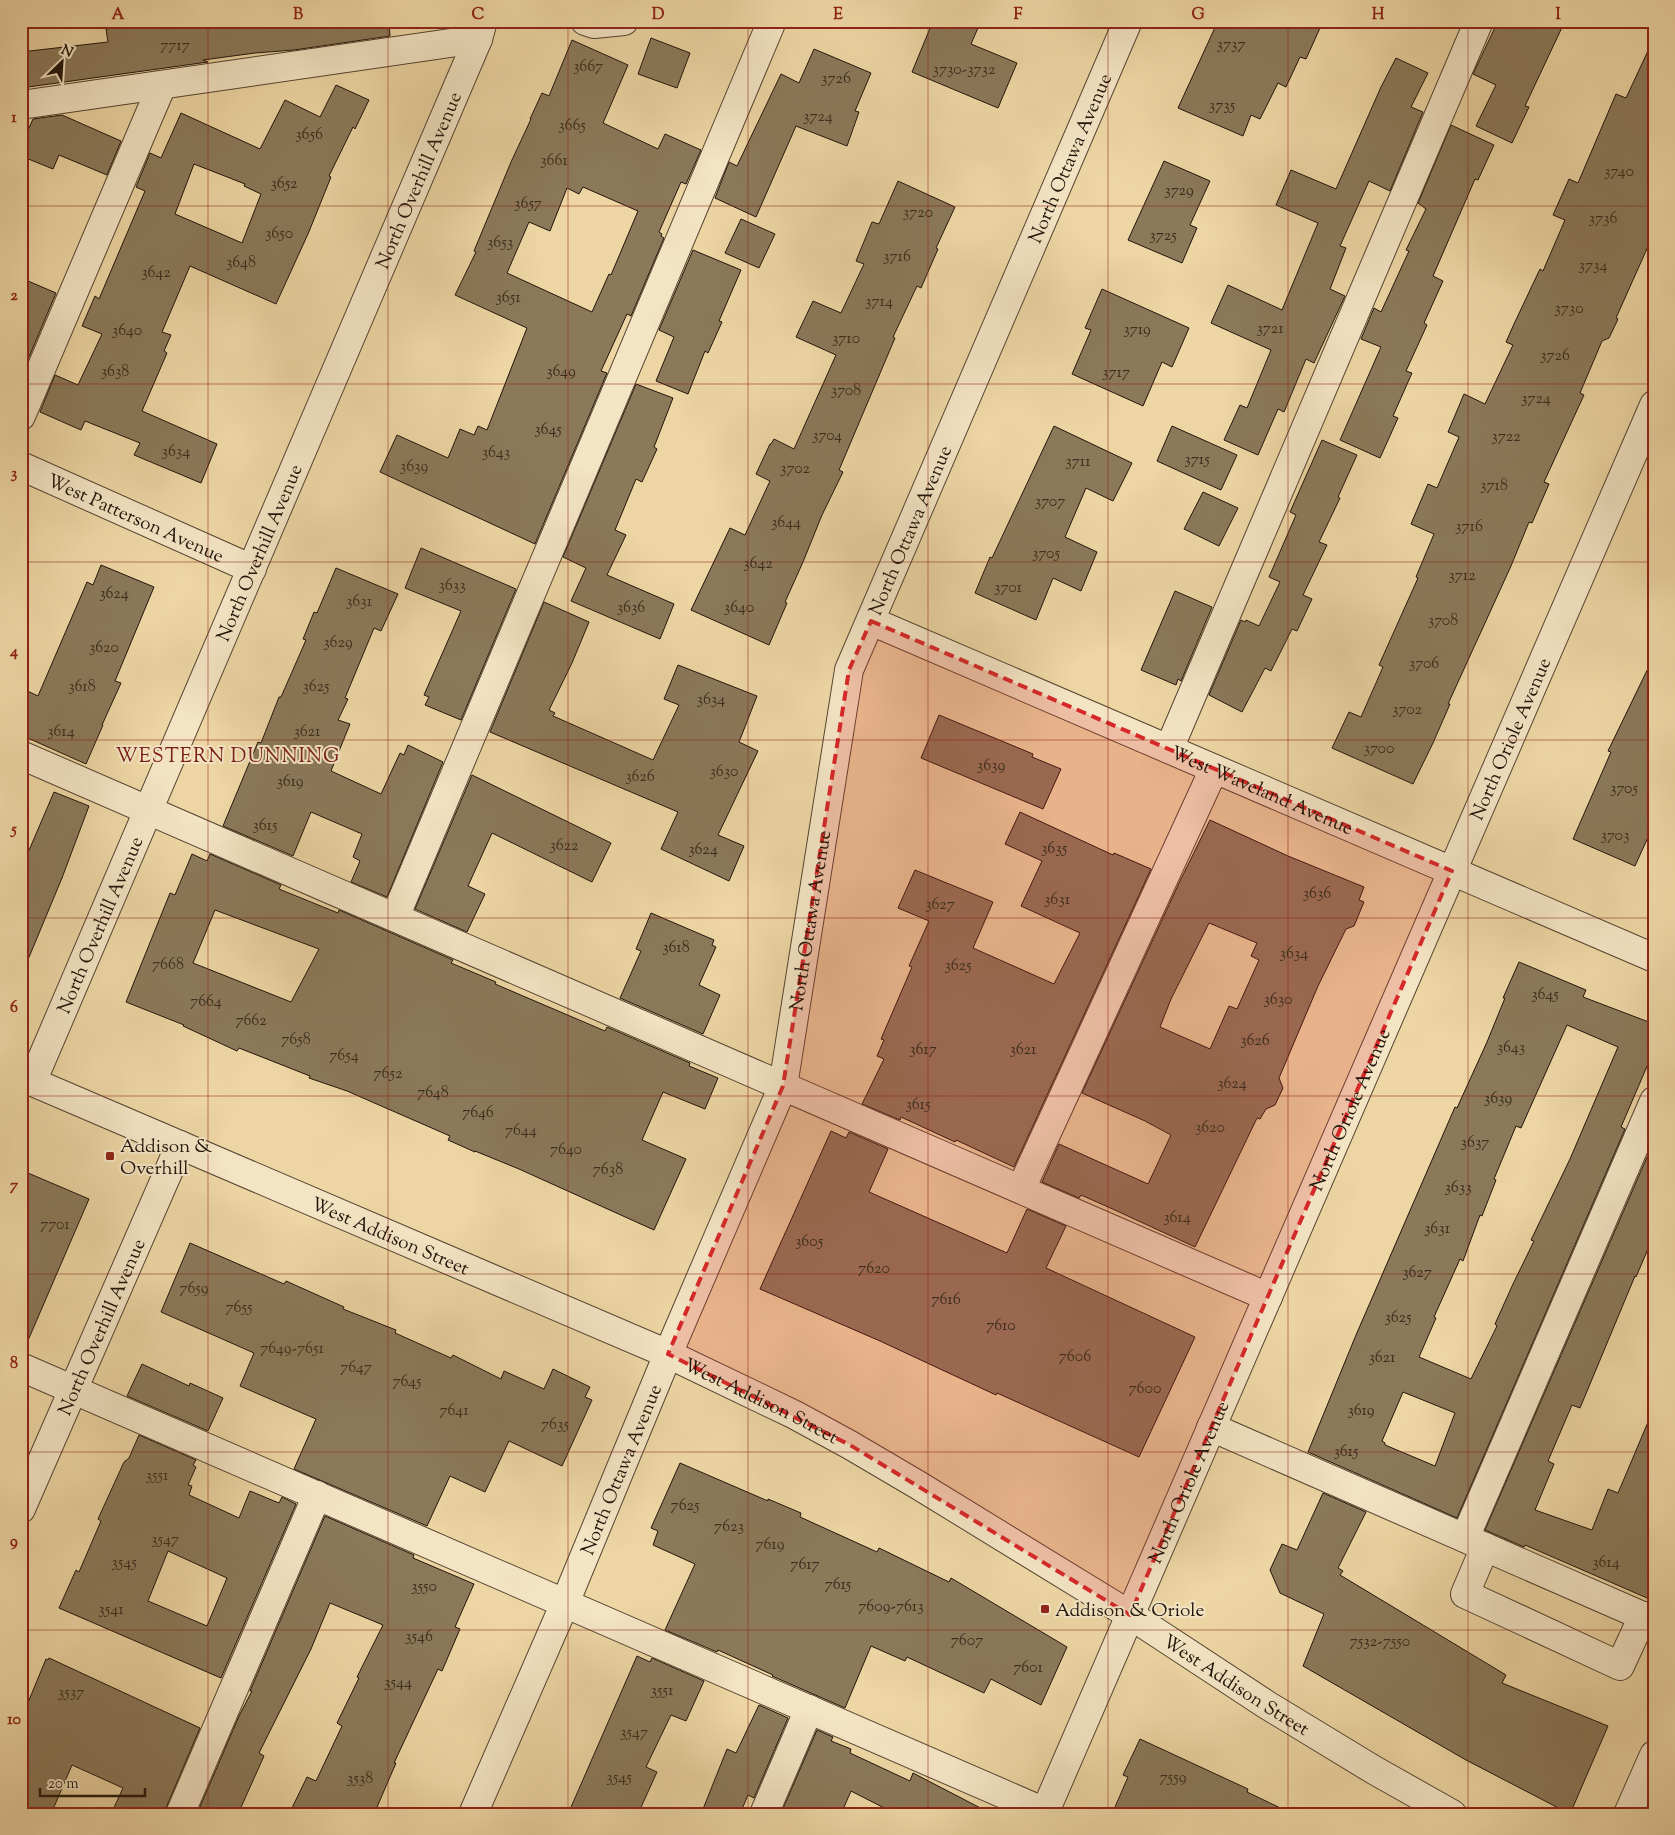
<svg xmlns="http://www.w3.org/2000/svg" width="1675" height="1835" viewBox="0 0 1675 1835" font-family="'Sorts Mill Goudy',serif">
	<rect width="100%" height="100%" fill="#edd6a4"/>
	<filter id="stains"><feTurbulence type="fractalNoise" baseFrequency=".004" numOctaves="4"/><feColorMatrix values="0 0 0 0 .2 0 0 0 0 .09 0 0 0 0 .02 0 0 0 .5 -.17"/></filter>
	<radialGradient id="worn" r=".72"><stop offset=".6" stop-color="#630" stop-opacity="0"/><stop offset="1" stop-color="#630" stop-opacity=".3"/></radialGradient>
	<!-- building -->
	<g fill="#8b795a" stroke="#21140a" fill-rule="evenodd">
		<path d="M160,21h229l1,15 -96,14 -39,3 -52,7 5,2 -187,26v-36l87,-10 -2,-13z"/>
		<path d="M933,21h48l-10,23 46,19 -19,45 -86,-36z"/>
		<path d="M1218,21h87l15,7 -14,31 -6,-2 -14,30 -8,-4 -18,36 -9,-4 -8,21 -65,-28z"/>
		<path d="M1498,21h67l-40,85 4,1 -17,36 -36,-17 20,-41 -23,-11z"/>
		<path d="M651,38l39,15 -13,35 -39,-14z"/>
		<path d="M1654,38v195l-38,85 2,1 -9,19 -7,3 -22,52 4,2 -40,87 5,2 -17,39 -3,-1 -18,44 -63,138h2l-17,39 -20,41 -81,-36 17,-36 12,5 22,-50 -4,-2 39,-87 -2,-1 18,-43 -23,-10 17,-40 9,4 22,-51 -11,-5 16,-38 21,10 28,-59 -7,-3 8,-18 26,-55 3,2 22,-51 -12,-5 16,-36 9,4 38,-89 10,4z"/>
		<path d="M572,40l56,25 -25,58 55,26 7,-15 36,16 -15,34 -5,-2 -22,50 3,2 -1,2 3,2 -33,78 -4,-2 -26,57 6,2 -72,171 -155,-72 17,-37 51,23 12,-29 14,6 4,-9 9,4 40,-102 -72,-33 21,-43 -2,-1 37,-89 20,-43h-1l12,-26 7,3zM583,187l55,24 -27,64 -2,-1 -17,38 -85,-39 22,-51 21,9 17,-43 12,6z"/>
		<path d="M814,49l57,24 -16,38 4,1 -12,34 -51,-20 -40,91 -41,-19 14,-36 8,4 44,-92 18,9z"/>
		<path d="M1396,58l32,15 -17,34 12,5 -33,79 -21,-10 -29,65 6,2 -16,41 15,7 -31,67 -8,-4 -22,53 -6,-3 -20,46 -34,-15 16,-35 7,3 24,-58 -60,-27 17,-38 54,25 36,-87 -42,-18 15,-35 45,19 45,-102z"/>
		<path d="M336,85l33,15 -14,29 -2,-2 -24,49 2,1 -23,57 -32,70 -86,-38 -28,66 9,3 -7,16 3,2 -25,58 75,33 -16,39 -67,-28 6,-12 -55,-22 -4,9 -41,-18 15,-37 23,10 24,-51 -20,-8 13,-30 4,3 46,-108 -9,-4 14,-34 11,5 20,-45 79,36 25,-49 35,17zM194,164l51,20 -1,2 17,8 -19,49 -67,-29z"/>
		<path d="M62,115l59,26 -14,34 -48,-20 -6,14 -32,-13v-10l12,-27z"/>
		<path d="M1451,125l43,20 -16,35 -3,-1 -42,97 10,5 -19,42 3,2 -21,46 6,2 -19,43 5,2 -18,40 -40,-18 41,-93 -20,-8 13,-31 7,4 28,-61 -3,-1 20,-41 -8,-6z"/>
		<path d="M1164,161l46,20 -20,44 7,3 -15,35 -54,-23z"/>
		<path d="M898,181l57,26 -19,41 2,1 -17,39 -4,-2 -24,51 2,1 -56,132 4,2 -21,43 -19,47 -18,40 2,1 -18,42 -78,-35 39,-82 15,7 25,-54 -14,-7 14,-30h1l3,-5 20,10 42,-94 -40,-18 17,-36 28,12 23,-49 -8,-3 16,-39 7,2z"/>
		<path d="M741,219l34,15 -16,34 -34,-15z"/>
		<path d="M693,250l48,20 -22,51 3,1 -14,31 -3,-2 -17,43 -32,-13 18,-44 -15,-7z"/>
		<path d="M21,278l35,15 -35,83z"/>
		<path d="M1102,289l87,39 -17,39 -10,-5 -19,44 -71,-32 19,-44 -6,-2z"/>
		<path d="M636,384l37,14 -19,49 3,2 -15,33 -6,-3 -21,51 11,5 -19,40 67,29 -14,35 -89,-38 15,-33 -23,-11z"/>
		<path d="M1054,426l78,37 -19,38 -27,-13 -21,49 32,15 -16,39 -28,-13 -17,42 -61,-27 15,-36 2,1z"/>
		<path d="M1172,426l65,29 -16,35 -64,-29z"/>
		<path d="M1322,440l35,15 -19,42 2,1 -21,44 8,3 -24,50 9,4 -15,32 -5,-2 -21,42 -6,-3 -23,44 -33,-17 32,-75 4,2 1,-2 13,6 21,-44 -11,-5 27,-62 -6,-3z"/>
		<path d="M1203,492l35,16 -19,38 -35,-17z"/>
		<path d="M421,548l95,41 -55,131 -36,-15 4,-8 -5,-2 37,-84 -56,-23z"/>
		<path d="M101,565l53,22 -39,94 6,2 -19,42h1l-17,39 -65,-29v-47l17,8 49,-114 6,3z"/>
		<path d="M336,568l62,26 -17,37 -7,-3 -29,70 3,1 -10,21 12,4 -19,47 50,23 19,-41 4,2 4,-10 35,17 -56,135 -36,-15 9,-21 -7,-4 9,-23 -51,-22 -18,44 -70,-30 35,-84 3,1 18,-46h2l25,-57 -3,-1 11,-27 3,1z"/>
		<path d="M1175,591l37,16 -31,74 -3,-2 -2,6 -35,-15z"/>
		<path d="M544,602l45,20 -17,41 -23,47 6,3 -2,3 100,44 26,-55 -15,-6 14,-34 79,31 -18,46 19,9 -40,84 26,11 -15,35 -68,-32 17,-37 -188,-80z"/>
		<path d="M1654,656v168l-19,42 -62,-27 38,-87 -3,-1z"/>
		<path d="M939,715l94,39 -1,3 29,12 -18,40 -122,-51z"/>
		<path d="M472,775l139,68 -19,39 -100,-49 -24,53 17,8 -18,38 -52,-23z"/>
		<path d="M54,792l35,14 -27,72 -40,96 -1,-105z"/>
		<path d="M1020,812l93,43 1,-2 37,16 -137,298 -58,-27 -1,2 -54,-25 -1,3 -38,-16 22,-45 -7,-3 7,-16 -3,-1 31,-72 -3,-1 20,-45 -31,-13 17,-38 78,32 -20,46 81,36 26,-51 -59,-27 21,-45 -37,-17z"/>
		<path d="M1210,820l78,36 76,31 -5,13 5,2 -10,24 -8,3 -28,57 -39,92 4,10 -8,17 -9,4 -6,10 -3,-1 -62,129 -78,-36 -36,-16 -2,3 -37,-16 17,-38 89,40 23,-49 -26,-14 -63,-28 98,-212zM1209,923l48,20 -6,13 8,4 -22,49 -8,-3 -19,43 -50,-22 11,-28z"/>
		<path d="M192,854l15,7 3,-7 71,31 -2,4 59,24 1,-3 114,50 -2,3 45,19 -1,2 110,47 2,-4 83,36 -1,3 29,12 -13,31 -42,-17 -21,48 44,19 -32,71 -135,-61 -44,-18v1l-27,-12 2,-4 -103,-45 -38,-13 1,-2 -71,-28 -2,3 -54,-25 1,-1 -58,-23 44,-109 5,2zM215,910l104,39 -28,53 -98,-39z"/>
		<path d="M651,913l63,27 -2,5 4,2 -17,38 21,10 -17,39 -83,-36 21,-47 -5,-2z"/>
		<path d="M1519,962l67,28 -3,7 71,27v26l-33,77 4,2 -168,389 -149,-66 48,-117 99,-228 2,1 30,-66 18,-44h-2zM1567,1025l51,22 -48,112 -39,81 3,1 -21,43 -18,40 2,2 -26,53 -52,-22 17,-39 -2,-1 26,-58 3,2 17,-46 2,1 14,-36 -2,-1 22,-53 5,2zM1403,1392l52,21 -20,53 -50,-21v-2l-3,-2z"/>
		<path d="M831,1131l15,7 3,-6 39,17 -19,43 138,61 20,-44 39,17 -20,42 149,69 -56,120 -142,-64 -1,2 -116,-54 -120,-52z"/>
		<path d="M1654,1141v94l-18,42 -1,-1 -55,132 -8,-3 -24,56 6,3 -19,46 57,20 16,-41 10,4 36,-85v193l-129,-56 -1,2 -39,-17z"/>
		<path d="M21,1170l68,29 -66,153h-2z"/>
		<path d="M190,1243l94,41 2,-3 58,26 -1,2 53,21 -1,3 56,25 2,-3 48,24 3,-8 40,18 9,-20 37,18 -5,10 7,3 -30,66 -53,-25 -24,51 -35,-16 -23,50 -133,-57 22,-50 -76,-33 14,-33 -93,-41z"/>
		<path d="M142,1364l47,22 1,-3 33,15 -15,33 -81,-35z"/>
		<path d="M139,1435l57,25 -3,5 3,2 -8,18 4,1 -3,9 50,23 11,-27 29,12 3,-6 14,7 -75,174 -162,-70 17,-38 3,2 22,-51 -3,-2 26,-57 5,-4zM168,1551l59,27 -20,48 -59,-25z"/>
		<path d="M680,1463l88,38v-2l33,14 -1,4 77,35 2,-4 70,34 2,-4 116,69 -26,58 -50,-26 -7,14 -77,-36 -2,4 -34,-15 -26,62 -73,-32 1,-1 -55,-25 -1,2 -52,-22 30,-66 -42,-19 5,-14 -7,-3z"/>
		<path d="M1323,1493l43,19 -28,56 5,3 -3,4 166,100 -4,8 106,43 -38,88 -104,-54 -163,-94 21,-52 -44,-21 -10,-23 12,-26 15,6z"/>
		<path d="M325,1516l89,39 -1,3 61,26 -19,43 5,2 -18,42 -4,-2 -44,94h2l-22,51h-85l18,-37 9,4 26,-55 -5,-3 22,-45 -2,-1 26,-52 -53,-22 -19,46 -52,104 5,3 -26,58h-41l42,-98 13,-25h-2z"/>
		<path d="M637,1656l13,6 2,-4 52,23 -18,40 -15,-6 -25,52 11,5 -19,42h-70z"/>
		<path d="M49,1658l151,70 -34,80 -1,6h-54l12,-26 -51,-23 -21,49h-30v-111l6,2 19,-46 2,1z"/>
		<path d="M759,1705l29,13 -34,80 -6,-3 -8,19h-39l26,-65 9,4z"/>
		<path d="M817,1730l16,7 -2,4 20,8 -1,4 60,28 3,-8 79,41h-96l-45,-23 -10,23h-52l-7,-3z"/>
		<path d="M1140,1739l108,50 -1,3 46,22h-181l16,-37 -5,-2z"/>
	</g>
	<g fill="none" stroke-linecap="round" stroke-linejoin="round">
		<defs>
			<g id="minor">
				<path d="M585,21l9,3 30,-3"/>
				<path d="M21,105l457,-66"/>
				<path d="M21,416l141,-331"/>
				<path id="s1" d="M21,466l231,103"/>
				<path id="s2" d="M871,621l783,337"/>
				<path d="M1169,749l310,-728"/>
				<path d="M21,755l1247,542"/>
				<path d="M395,917l377,-896"/>
				<path id="s3" d="M21,1077l647,277 127,61 55,30 68,40 212,130 137,90 107,65 78,44"/>
				<path id="s4" d="M32,1082l446,-1043 5,-18"/>
				<path d="M1021,1189l193,-420"/>
				<path d="M21,1367l1024,445"/>
				<path d="M1211,1427l443,194"/>
				<path id="s5" d="M21,1509l159,-364"/>
				<path d="M1465,1538l189,-437"/>
				<path d="M1485,1547l-20,47 155,72 23,-50"/>
				<path d="M180,1814l137,-319"/>
				<path id="s6" d="M473,1814l92,-211 103,-249 115,-268 66,-416 279,-649"/>
				<path d="M764,1814l45,-105"/>
				<path id="s7" d="M1044,1814l610,-1409"/>
				<path d="M1628,1814l26,-59"/>
			</g>
		</defs>
		<!-- minor casing -->
		<use href="#minor" stroke="#544430" stroke-width="30"/>
		<!-- minor -->
		<use href="#minor" stroke="#f3e4c4" stroke-width="28"/>
	</g>
	<!-- marked area -->
	<path fill="#d62828" fill-opacity="0.2" stroke="#d62828" stroke-width="4" stroke-dasharray="10 6" stroke-linejoin="round" d="M871,621l581,250 -322,744 -280,-170 -182,-91 115,-268 66,-416z"/>
	<!-- grid -->
	<path fill="none" stroke="#8f2418" stroke-width="1" stroke-opacity="0.55" d="M208,21v1793M388,21v1793M568,21v1793M748,21v1793M928,21v1793M1108,21v1793M1288,21v1793M1468,21v1793M21,206h1633M21,384h1633M21,562h1633M21,740h1633M21,918h1633M21,1096h1633M21,1274h1633M21,1452h1633M21,1630h1633"/>
	<!-- markers -->
	<g fill="#8f2418" stroke="#f3e4c4" stroke-width="2">
		<rect x="105" y="1151" width="10" height="10" rx="2.5"/>
		<rect x="1040" y="1604" width="10" height="10" rx="2.5"/>
	</g>
	<g text-anchor="middle" stroke-width="4" stroke-linejoin="round" paint-order="stroke">
		<!-- number labels -->
		<g font-size="16" fill="#3c2d1e">
			<text x="1231" y="49">3737</text>
			<text x="175" y="50">7717</text>
			<text x="588" y="71">3667</text>
			<text x="964" y="74">3730-3732</text>
			<text x="836" y="83">3726</text>
			<text x="1222" y="110">3735</text>
			<text x="818" y="121">3724</text>
			<text x="572" y="130">3665</text>
			<text x="309" y="139">3656</text>
			<text x="554" y="165">3661</text>
			<text x="1619" y="176">3740</text>
			<text x="284" y="188">3652</text>
			<text x="1179" y="195">3729</text>
			<text x="528" y="208">3657</text>
			<text x="918" y="217">3720</text>
			<text x="1603" y="223">3736</text>
			<text x="279" y="238">3650</text>
			<text x="1163" y="240">3725</text>
			<text x="500" y="247">3653</text>
			<text x="897" y="261">3716</text>
			<text x="241" y="267">3648</text>
			<text x="1593" y="270">3734</text>
			<text x="156" y="277">3642</text>
			<text x="508" y="302">3651</text>
			<text x="879" y="306">3714</text>
			<text x="1569" y="313">3730</text>
			<text x="1270" y="333">3721</text>
			<text x="1137" y="334">3719</text>
			<text x="127" y="335">3640</text>
			<text x="846" y="343">3710</text>
			<text x="1555" y="360">3726</text>
			<text x="115" y="376">3638</text>
			<text x="561" y="376">3649</text>
			<text x="1116" y="377">3717</text>
			<text x="846" y="395">3708</text>
			<text x="1536" y="403">3724</text>
			<text x="548" y="434">3645</text>
			<text x="827" y="440">3704</text>
			<text x="1506" y="441">3722</text>
			<text x="176" y="456">3634</text>
			<text x="496" y="457">3643</text>
			<text x="1197" y="464">3715</text>
			<text x="1078" y="466">3711</text>
			<text x="414" y="471">3639</text>
			<text x="795" y="473">3702</text>
			<text x="1494" y="490">3718</text>
			<text x="1050" y="506">3707</text>
			<text x="786" y="527">3644</text>
			<text x="1469" y="531">3716</text>
			<text x="1046" y="558">3705</text>
			<text x="758" y="568">3642</text>
			<text x="1462" y="580">3712</text>
			<text x="452" y="590">3633</text>
			<text x="1008" y="592">3701</text>
			<text x="114" y="598">3624</text>
			<text x="359" y="606">3631</text>
			<text x="631" y="612">3636</text>
			<text x="739" y="612">3640</text>
			<text x="1443" y="625">3708</text>
			<text x="338" y="647">3629</text>
			<text x="104" y="652">3620</text>
			<text x="1424" y="668">3706</text>
			<text x="82" y="691">3618</text>
			<text x="316" y="691">3625</text>
			<text x="711" y="704">3634</text>
			<text x="1407" y="714">3702</text>
			<text x="61" y="736">3614</text>
			<text x="307" y="736">3621</text>
			<text x="1379" y="753">3700</text>
			<text x="991" y="770">3639</text>
			<text x="724" y="776">3630</text>
			<text x="640" y="781">3626</text>
			<text x="290" y="786">3619</text>
			<text x="1624" y="793">3705</text>
			<text x="265" y="830">3615</text>
			<text x="1615" y="840">3703</text>
			<text x="564" y="850">3622</text>
			<text x="1054" y="853">3635</text>
			<text x="703" y="854">3624</text>
			<text x="1317" y="898">3636</text>
			<text x="1057" y="904">3631</text>
			<text x="940" y="909">3627</text>
			<text x="676" y="952">3618</text>
			<text x="1294" y="958">3634</text>
			<text x="168" y="969">7668</text>
			<text x="958" y="970">3625</text>
			<text x="1545" y="999">3645</text>
			<text x="1278" y="1004">3630</text>
			<text x="206" y="1006">7664</text>
			<text x="251" y="1025">7662</text>
			<text x="296" y="1044">7658</text>
			<text x="1255" y="1045">3626</text>
			<text x="1511" y="1052">3643</text>
			<text x="923" y="1054">3617</text>
			<text x="1023" y="1054">3621</text>
			<text x="344" y="1060">7654</text>
			<text x="388" y="1078">7652</text>
			<text x="1232" y="1088">3624</text>
			<text x="433" y="1097">7648</text>
			<text x="1498" y="1103">3639</text>
			<text x="918" y="1109">3615</text>
			<text x="478" y="1117">7646</text>
			<text x="1210" y="1132">3620</text>
			<text x="521" y="1135">7644</text>
			<text x="1475" y="1147">3637</text>
			<text x="566" y="1154">7640</text>
			<text x="608" y="1174">7638</text>
			<text x="1458" y="1192">3633</text>
			<text x="1177" y="1222">3614</text>
			<text x="55" y="1229">7701</text>
			<text x="1437" y="1233">3631</text>
			<text x="809" y="1246">3605</text>
			<text x="874" y="1273">7620</text>
			<text x="1417" y="1277">3627</text>
			<text x="194" y="1293">7659</text>
			<text x="946" y="1304">7616</text>
			<text x="239" y="1312">7655</text>
			<text x="1398" y="1322">3625</text>
			<text x="1001" y="1330">7610</text>
			<text x="292" y="1353">7649-7651</text>
			<text x="1075" y="1361">7606</text>
			<text x="1382" y="1362">3621</text>
			<text x="356" y="1372">7647</text>
			<text x="407" y="1386">7645</text>
			<text x="1145" y="1393">7600</text>
			<text x="454" y="1415">7641</text>
			<text x="1361" y="1415">3619</text>
			<text x="555" y="1429">7635</text>
			<text x="1346" y="1456">3615</text>
			<text x="157" y="1480">3551</text>
			<text x="685" y="1510">7625</text>
			<text x="729" y="1531">7623</text>
			<text x="165" y="1544">3547</text>
			<text x="770" y="1549">7619</text>
			<text x="124" y="1567">3545</text>
			<text x="1606" y="1567">3614</text>
			<text x="805" y="1569">7617</text>
			<text x="838" y="1589">7615</text>
			<text x="424" y="1591">3550</text>
			<text x="891" y="1611">7609-7613</text>
			<text x="111" y="1614">3541</text>
			<text x="419" y="1641">3546</text>
			<text x="967" y="1645">7607</text>
			<text x="1380" y="1646">7532-7550</text>
			<text x="1028" y="1672">7601</text>
			<text x="398" y="1687">3544</text>
			<text x="662" y="1695">3551</text>
			<text x="71" y="1697">3537</text>
			<text x="634" y="1737">3547</text>
			<text x="619" y="1782">3545</text>
			<text x="1173" y="1782">7559</text>
			<text x="360" y="1783">3538</text>
		</g>
		<!-- street labels -->
		<g font-size="19" fill="#21140a" stroke="#f3e4c4">
			<text dy="7" stroke="none"><textPath href="#s6" startOffset="1770">North Ottawa Avenue</textPath></text>
			<text dy="7" stroke="none"><textPath href="#s4" startOffset="981">North Overhill Avenue</textPath></text>
			<text dy="7" stroke="none"><textPath href="#s1" startOffset="126">West Patterson Avenue</textPath></text>
			<text dy="7" stroke="none"><textPath href="#s6" startOffset="1365">North Ottawa Avenue</textPath></text>
			<text dy="7" stroke="none"><textPath href="#s4" startOffset="576">North Overhill Avenue</textPath></text>
			<text dy="7" stroke="none"><textPath href="#s7" startOffset="1172">North Oriole Avenue</textPath></text>
			<text dy="7" stroke="none"><textPath href="#s2" startOffset="426">West Waveland Avenue</textPath></text>
			<text dy="7" stroke="none"><textPath href="#s6" startOffset="959">North Ottawa Avenue</textPath></text>
			<text dy="7" stroke="none"><textPath href="#s4" startOffset="171">North Overhill Avenue</textPath></text>
			<text dy="7" stroke="none"><textPath href="#s7" startOffset="768">North Oriole Avenue</textPath></text>
			<text dy="7" stroke="none"><textPath href="#s3" startOffset="402">West Addison Street</textPath></text>
			<text dy="7" stroke="none"><textPath href="#s5" startOffset="199">North Overhill Avenue</textPath></text>
			<text dy="7" stroke="none"><textPath href="#s3" startOffset="808">West Addison Street</textPath></text>
			<text dy="7" stroke="none"><textPath href="#s6" startOffset="375">North Ottawa Avenue</textPath></text>
			<text dy="7" stroke="none"><textPath href="#s7" startOffset="362">North Oriole Avenue</textPath></text>
			<text dy="7" stroke="none"><textPath href="#s3" startOffset="1362">West Addison Street</textPath></text>
		</g>
		<!-- poi labels -->
		<g font-size="19" fill="#21140a" stroke="#f3e4c4" text-anchor="start">
			<text x="120" y="1152">Addison &amp;<tspan x="120" dy="22">Overhill</tspan></text>
			<text x="1055" y="1616">Addison &amp; Oriole</text>
		</g>
		<!-- neighbourhood labels -->
		<g font-size="20" letter-spacing="1" fill="#7a1f14" stroke="#f3e4c4">
			<text x="228" y="762">WESTERN DUNNING</text>
		</g>
	</g>
	<!-- margin -->
	<rect width="1675" height="1835" fill="none" stroke="#edd6a4" stroke-width="55"/>
	<!-- north arrow -->
	<g transform="translate(62 62) rotate(25)" stroke="#f3e4c4" stroke-width="4" paint-order="stroke">
	<path d="M0-4L9 19L0 12L-9 19Z" fill="#21140a"/>
	<text y="-8" font-size="14" font-weight="bold" text-anchor="middle" fill="#21140a">N</text>
	</g>
	<!-- scale -->
	<path d="M40 1788v8h105v-8" fill="none" stroke="#21140a" stroke-width="2.5"/>
	<text x="48" y="1788" font-size="15" fill="#21140a" stroke="#f3e4c4" stroke-width="4" paint-order="stroke">20 m</text>
	<rect x="28" y="28" width="1620" height="1780" fill="none" stroke="#8f2418" stroke-width="2"/>
	<g font-size="16" text-anchor="middle" font-weight="bold" fill="#8f2418">
		<text x="118" y="19">A</text>
		<text x="298" y="19">B</text>
		<text x="478" y="19">C</text>
		<text x="658" y="19">D</text>
		<text x="838" y="19">E</text>
		<text x="1018" y="19">F</text>
		<text x="1198" y="19">G</text>
		<text x="1378" y="19">H</text>
		<text x="1558" y="19">I</text>
		<text x="14" y="122">1</text>
		<text x="14" y="300">2</text>
		<text x="14" y="478">3</text>
		<text x="14" y="656">4</text>
		<text x="14" y="834">5</text>
		<text x="14" y="1012">6</text>
		<text x="14" y="1190">7</text>
		<text x="14" y="1368">8</text>
		<text x="14" y="1546">9</text>
		<text x="14" y="1724">10</text>
	</g>
	<rect width="100%" height="100%" filter="url(#stains)"/>
	<rect width="100%" height="100%" fill="url(#worn)"/>
</svg>
